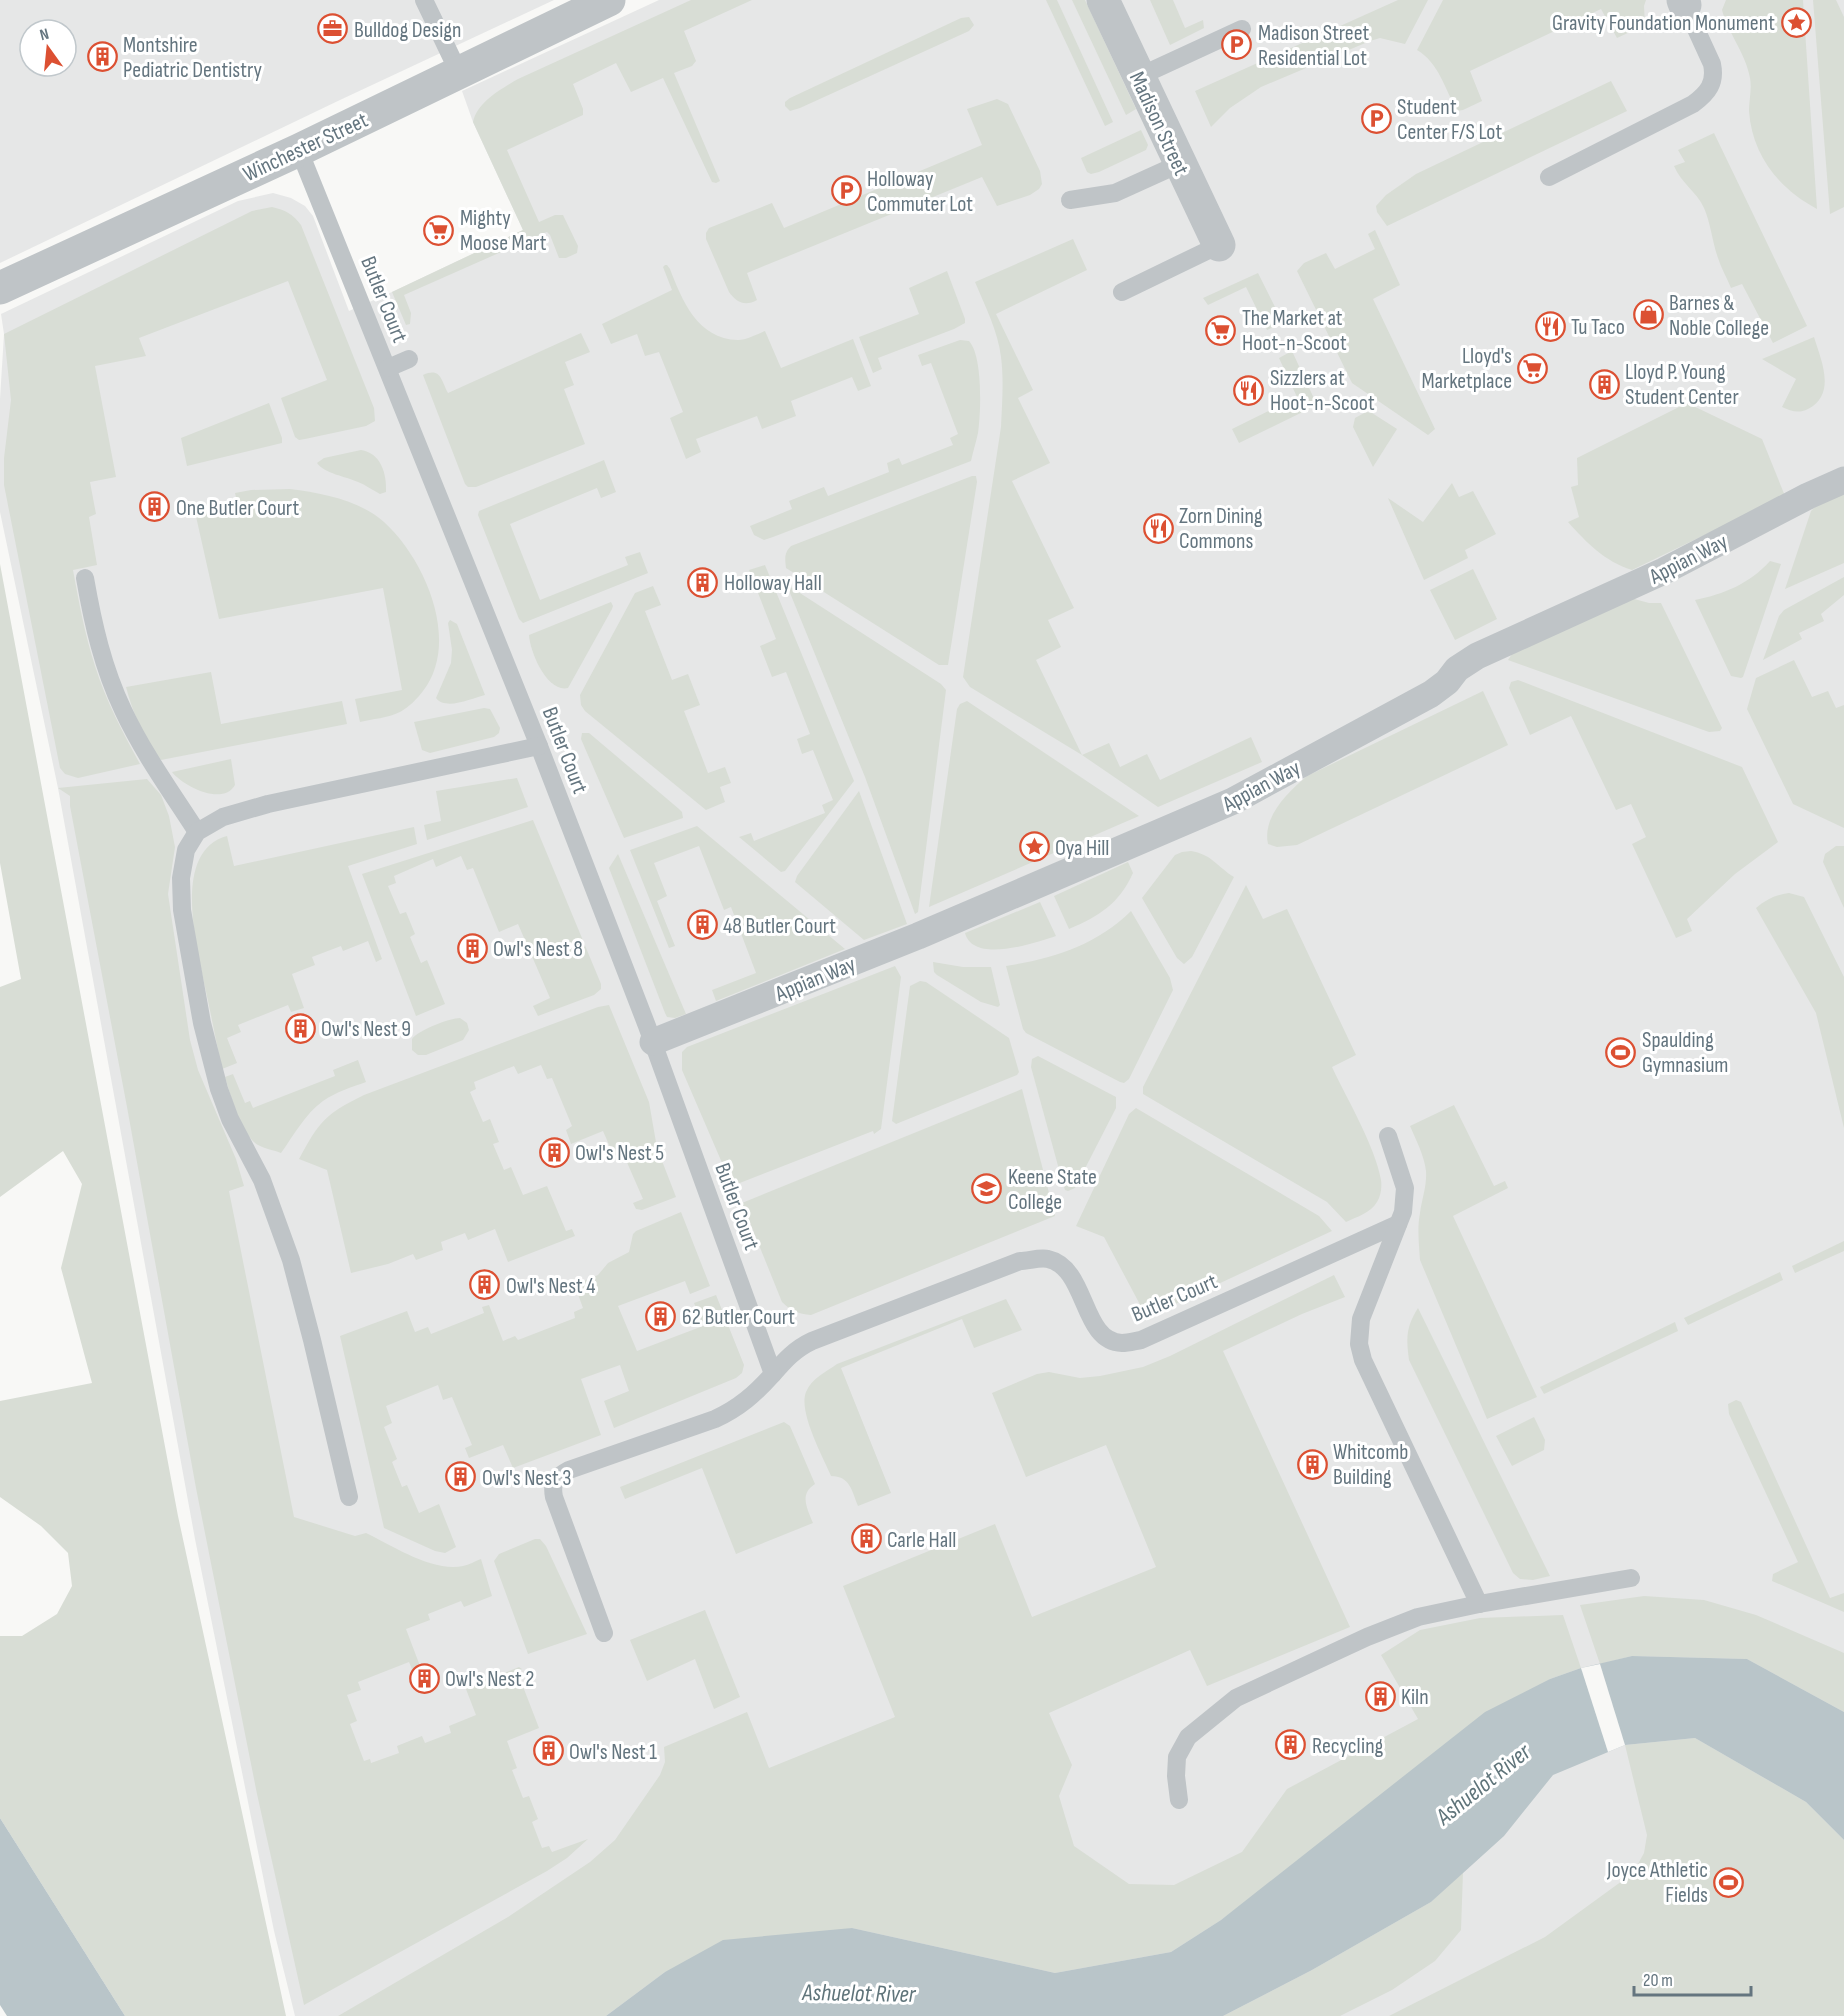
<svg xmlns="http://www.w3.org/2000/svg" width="1844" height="2016" viewBox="0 0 1844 2016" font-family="'Sofia Sans Condensed',sans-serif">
	<rect width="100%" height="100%" fill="#f8f8f6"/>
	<!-- built -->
	<g fill="#e6e7e7" fill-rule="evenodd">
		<path d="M0,0h554l-214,100 -340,163zM30,30h36v36h-36z"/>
		<path d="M659,0h1185v2016h-1549l-21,-85 -79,-392 -137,-751 -58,-276v-113l4,-65 -3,-20 237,-113 35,-8 18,5 14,8 8,10 36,95 43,-19 131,-62 -50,-108 -11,-31z"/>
	</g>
	<!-- green -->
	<g fill="#d8ddd5">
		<path d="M691,0h61l-68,31 12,30 -4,5 -18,7 46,108 -4,2 -4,-1 -49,-104 -32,14 -15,-29 -43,21 10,25v6l-76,35 32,72 16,-7h8l15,31 -1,7 -11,5h-7l-9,-23 -3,-3 -3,1 -140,62 7,18 -1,11 -4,1 -14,-33 131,-62 -50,-108c4,-20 28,-33 45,-43z"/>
		<path d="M1046,0h11l56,122 -8,4z"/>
		<path d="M1072,0h13l51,109 -10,6z"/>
		<path d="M1150,0h23l12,28 18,-8 1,8 -34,17z"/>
		<path d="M1398,0h30l-23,44 -25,-6 -10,3 -109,46 -31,21 -19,19 -16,-36z"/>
		<path d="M1443,0h203l-2,6 1,19 -28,13 -16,-29 -131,62 12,30 -19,9 -6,1c-12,-22 -18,-48 -40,-61z"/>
		<path d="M1726,0h77l14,209c-38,-20 -65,-54 -68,-98 0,-11 3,-22 1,-33 -4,-24 -22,-45 -28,-68z"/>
		<path d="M1813,0h23l8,17v190l-14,7z"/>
		<path d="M969,17l5,8 -5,6 -169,77 -10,3 -5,-5v-4l5,-4 171,-80z"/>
		<path d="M1611,81l16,30 -240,115 -10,-14 -1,-6 10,-11 30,-21z"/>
		<path d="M997,99l11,5 32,67 2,13 -3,5 -9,6 -33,11 -15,-29 -235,96 10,27c-12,7 -21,2 -28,-8l-23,-53v-6l3,-5 63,-25 12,25 198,-83 -15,-36z"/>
		<path d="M1141,130l7,15 -2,5 -47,22 -8,2 -4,-2 -6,-14z"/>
		<path d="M1714,133l93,193 -34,17 -31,-59 -11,4c-4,-10 -10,-20 -13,-30 -6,-17 -7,-34 -14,-50 -7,-16 -23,-25 -30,-42l11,-4 -7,-12z"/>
		<path d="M272,207c13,3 21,7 29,18l73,183 1,13 -9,5 -61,13 -6,1 -4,-3 -14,-39 46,-18 -39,-99 -149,57 7,18 -51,10 21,111 -26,5 6,32 -7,3 8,48 -24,5c6,33 12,65 22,96 11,35 28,67 45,98l-62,14 -13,-4 -5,-6 -56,-283v-27l7,-58 -7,-66 248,-123z"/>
		<path d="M1375,230l25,55 -27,14 62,130 -7,6 -76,-52 -55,-112 7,-8 22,-10 9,16 40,-20 -7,-15z"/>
		<path d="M1073,239l14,31 -91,44 37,76 -15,8 32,65 -38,18 62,127 -26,12 13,27 -25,13 46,95 27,-12 11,24 27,-13 13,26 91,-43 11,25 -104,45 -76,-52 -112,-68 -7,-10 38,-250c1,-23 3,-47 0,-70 -3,-26 -16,-51 -26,-75z"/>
		<path d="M665,265h2l3,4c12,31 27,70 68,71 8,0 19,-6 27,-9l16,37 72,-29 18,47 -13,5 -6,-14 -61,24 5,15 -34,13 -5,-13 -61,23 5,13 -15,7 -16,-41 13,-6 -24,-60 -14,4 -8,-22 -26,10 -9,-20 70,-34 -9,-23z"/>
		<path d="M947,271l18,48v4l-11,6 -76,29 4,11 -9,4 -14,-36 60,-23 -10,-26z"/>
		<path d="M1258,273l25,50 -16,7 -21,-43 -38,18 -5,-7z"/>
		<path d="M581,333l9,19 -25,10 9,23 -10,4 21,55 -109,43h-8l-3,-3 -42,-109c18,-8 18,5 25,18z"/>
		<path d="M1814,337c7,23 23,57 -6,72 -10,5 -17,2 -26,-2l14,-28 -34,-20z"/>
		<path d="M960,340l9,1c14,15 12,72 9,92 -2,9 -5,19 -7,28l-198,76 -9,3 -10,-5 -4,-9 42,-17 -3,-8 35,-14 4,9 61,-24 -2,-9 12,-5 3,7 51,-20 -3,-7 8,-4 -27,-71 -9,3 -4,-11z"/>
		<path d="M1292,351l25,54 -78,38 -7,-14 65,-32 -18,-39z"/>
		<path d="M269,403l13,35v5l-95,23 -6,-28z"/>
		<path d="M1687,403l75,36 23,57 -153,74c-28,-9 -45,-27 -64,-48l11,-5 -8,-30 7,-2 -1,-27z"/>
		<path d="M1366,412l6,1 25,16 -24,38 -20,-40 2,-9z"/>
		<path d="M361,450c20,3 26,24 25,42l-6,2c-8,-4 -14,-9 -22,-12 -13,-6 -33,-8 -41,-19l7,-5z"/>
		<path d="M604,460l12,32 -15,6 -4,-10 -87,36 30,76 88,-35 -3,-8 15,-5 8,21 -125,50 -4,-4 -41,-104 1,-4z"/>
		<path d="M972,476h4l1,6 -29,183h-9l-153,-97c-1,-10 -2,-15 5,-22z"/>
		<path d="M1452,483l7,14 14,-6 23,43 -31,16 3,8 -44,22 -36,-82 35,24z"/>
		<path d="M290,489c32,4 69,11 94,33 41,37 77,120 39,169 -6,8 -14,16 -23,21 -12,6 -28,7 -40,10l-5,-23 47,-9 -19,-102 -164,31 -24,-107 42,-10 -2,-9 16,-3z"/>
		<path d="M1844,494v69l-59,26 26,-78 7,-7z"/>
		<path d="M1770,561l11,3 -38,113 -2,1 -10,-2 -36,-76c29,-6 54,-16 75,-39z"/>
		<path d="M0,564l178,952 108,500h-161l-125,-198v-182h22l35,-22 15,-28 -4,-33 -27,-27 -41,-29v-96l92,-18 -31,-115 21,-84 -19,-33 -63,46v-210l21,-8 -21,-116z"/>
		<path d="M765,565l89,216 -69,90 -4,1 -42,-35 12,-4 3,8 71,-28 -3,-8 11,-5 -20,-50 -11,4 -5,-15 13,-5 -24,-62 -14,5 -12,-31 16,-7 -27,-69z"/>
		<path d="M1473,569l24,50 -42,21 -25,-50z"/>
		<path d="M1844,577v18l-23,19 3,7 -25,12 3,6 -39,21 16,-44 5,-6z"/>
		<path d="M653,586l8,19 -16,6 27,69 16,-6 12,31 -16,6 24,62 17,-6 6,16 -11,4 5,15 -19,8 -121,-99 -4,-6 -1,-10 55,-102z"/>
		<path d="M789,586l152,98 5,6 -28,222 -3,2 -50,-137 -77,-189z"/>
		<path d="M1627,597l22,6h12l61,125 -2,3 -11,1 -201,-72 6,-9z"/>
		<path d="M611,602l2,4 -1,3 -44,79c-21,5 -38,-36 -39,-53z"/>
		<path d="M450,620l7,4 28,71c-13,3 -39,16 -49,3l15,-35 1,-13 -4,-27z"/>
		<path d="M1794,660l18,37 16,-6 8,17 8,-3v123l-51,-24 -46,-95 9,-31z"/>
		<path d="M211,672l10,52 121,-23 5,23 -186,36c-17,-22 -28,-46 -35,-73z"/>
		<path d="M1518,680l224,87 36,75 -43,32 -48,45 5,12 -16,7 -44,-94 14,-7 -15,-33 -15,6 -45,-94 -41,19 -21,-47 2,-6z"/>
		<path d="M1483,691l25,54 -211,100 -20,2 -9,-3c-6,-27 20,-52 39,-68z"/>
		<path d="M967,701l172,115 -210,91 28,-198 3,-5z"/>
		<path d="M484,708l6,1 10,19 -1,5 -5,4 -64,16 -8,-3 -8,-28z"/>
		<path d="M582,733h7l90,76 3,3 1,6 -59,20 -43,-99z"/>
		<path d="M231,759l4,26c-12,21 -51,2 -63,-13z"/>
		<path d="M517,778l11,29 -101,33 -3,-15 17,-4 -5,-30z"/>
		<path d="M147,779l14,16 8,21 6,31 -7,47 22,146 8,30 38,89 8,27 -15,5 65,326 61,19 11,-3c27,13 66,39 97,33 6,-1 12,-5 18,-7l11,37 -28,11 -3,-6 -33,13 2,6 -24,9 14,37 -8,3 -3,-7 -51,20 3,8 -14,5 10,26 -7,3 14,37 6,-2 1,4 28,-10 -2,-7 25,-10 3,7 26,-10 -2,-7 27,-11 -12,-31 36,-13 2,3 17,-7 3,2 -5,2 22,57 -32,13 10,27 -5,2 11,28 6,-2 9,23 -6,3 10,26 7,-2 3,6 36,-13 -21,19 -20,13 -243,134 -47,-211 -61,-306 -69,-381 -57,-301v-10l-12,-8z"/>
		<path d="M859,791l48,133 -43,16 -69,-58 2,-6z"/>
		<path d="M533,820l68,164v5l-7,6 -56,21 -5,-10 17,-8 -32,-74 -19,8 -26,-64 -6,2 -6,-14 -25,11 -3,-8 -39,17 2,7 -8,3 12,28 6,-2 9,22 -5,3 11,26 6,-3 18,44 -29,12 -54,-142z"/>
		<path d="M697,826l148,123 -129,52 -4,-11 44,-17 -25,-66 -7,3 -25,-64 -45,17 13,33 -10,5 18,45 -6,2 -39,-98z"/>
		<path d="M414,827l3,17 -69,22 34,93 -6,3 -8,-21 -25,10 -2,-5 -29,11 3,8 -23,9 12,34 -13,4 -3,-7 -50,20 3,7 -14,6 10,25 -15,6c-6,-28 -11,-55 -17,-82 -8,-40 -34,-136 22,-151l7,30z"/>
		<path d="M1836,846h8v62l-21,-46 2,-8z"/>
		<path d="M1191,851c22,4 25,15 43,26l-42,80 -8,7 -7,-6 -35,-60 33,-43 7,-3z"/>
		<path d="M618,854l68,160 -11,4 -8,-1 -2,-4 -56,-145z"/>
		<path d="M1128,862l5,11c-14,31 -34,43 -64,56l-15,-33z"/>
		<path d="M1246,885l17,34 24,-10 69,146 -24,12c15,32 43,79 49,113 1,7 0,16 -4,22 -6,11 -21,15 -31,20l-19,-20 -184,-108v-7z"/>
		<path d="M1789,893l15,4 40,80v151l-28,-115 -60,-105c11,-9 19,-13 33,-15z"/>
		<path d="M1040,902l16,34c-21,7 -83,28 -91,-3z"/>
		<path d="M1131,911l39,67 3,12 -44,89 -5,4 -4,-1 -94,-49 -3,-4 -17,-63c46,-7 91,-21 125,-55z"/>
		<path d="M933,962l30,5h28l9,38 -2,2 -17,-5 -44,-27 -3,-3z"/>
		<path d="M895,966l6,11 -20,152 -7,5 -1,-3 -141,55 -50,-116v-18l5,-5z"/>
		<path d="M920,981l6,1 83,56 10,34 -2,3 -121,49 -4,-3 18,-135z"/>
		<path d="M609,1005l40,97 8,46 19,49 -34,13 -6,-1 -3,-6 10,-4 -21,-48 -9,3 -10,-23 -32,13 -5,-14 6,-4 -20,-48 -5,1 -6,-14 -23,9 -4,-8 -40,16 2,7 -6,3 13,30 7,-3 9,23 -6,2 11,26 7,-3 12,28 24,-9 19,45 6,-2 3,7 -67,26 -13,-33 -27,11 -3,-7 -24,9 2,8 -27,10 -3,-6 -25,10 -37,9 -24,-103 -28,-11c20,-37 26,-45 65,-64l234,-88z"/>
		<path d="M460,1018l7,5 2,7 -6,10 -37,15h-8l-6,-5v-11c6,-9 38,-21 48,-21z"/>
		<path d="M1038,1056l78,41v11l-41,80 -7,3 -3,-1 -2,-6 -32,-117 1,-8z"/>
		<path d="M358,1060l8,22c-14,5 -30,10 -43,19 -18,13 -29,34 -42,52 -7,-3 -16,-4 -23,-8 -16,-9 -28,-51 -33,-68l8,-3 12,29 5,-2 3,7 82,-32 -2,-6z"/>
		<path d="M1022,1089l33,127 -244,99c-13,-1 -20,-4 -29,-13l-40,-99z"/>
		<path d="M1454,1105l40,81 11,-5 3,7 -55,28 84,181 -50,22 -67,-159c-1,-16 -3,-32 0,-47 2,-15 7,-27 6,-42 -2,-16 -10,-31 -16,-45z"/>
		<path d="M1136,1108l183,108 13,15 -174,81 -13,2 -41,-77 -28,-11 53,-112z"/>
		<path d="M681,1212l29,74 -20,8 -5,-13 -67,25 19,45 66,-25 -9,-23 22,-8 28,70 -2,8 -6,5 -122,50 -10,-27 25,-10 -9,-26 -39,14 20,56 -88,33 -10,-23 -34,13 -4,-10 7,-3 -20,-48 -9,3 -5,-15 -52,21 6,17 -8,4 13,32 -5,3 10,25 5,-2 12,28 20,-9 17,43 -11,6 -10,-2 -51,-23 -44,-192 67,-25 8,21 13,-5 3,7 53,-21 -2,-6 7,-2 14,36 12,-5 3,4 57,-22 -1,-6 9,-4 -7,-19 4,-2 -1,-4 19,-8 10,-12 21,-11 4,-18 3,-3z"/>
		<path d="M1844,1241v10l-49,22 -3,-7z"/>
		<path d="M1780,1272l3,8 -95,45 -4,-7z"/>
		<path d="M1334,1275l11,22 -43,17 -79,37 127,276 -143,59 -17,-36 -141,63 23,52 -13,31 15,50 55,38 45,1 68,-33 45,-63 131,-70 -37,-64 39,-25 60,-12 83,-3 18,53 -31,11 -329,241 -50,32 -116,21 -203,-45 -187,44 -59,44h-268l170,-99 82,-55 25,-22 45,-65 5,-13 -1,-15 83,-35 22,56 126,-51 -52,-131 152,-62 37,93 124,-50 -50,-122 -80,32 -34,-84 45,-19 12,-2 31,6 20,-2 43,-9 27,-11z"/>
		<path d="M1006,1299l16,31 -48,18 -12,-29 -121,49 50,125 -33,13c-6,-15 -8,-30 -27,-30 -8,-19 -33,-64 -25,-84 6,-14 20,-20 31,-28z"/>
		<path d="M1418,1308l132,268 -17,4 -13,-1 -7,-6 -104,-213c-3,-22 -3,-33 9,-52z"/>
		<path d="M1675,1322l3,9 -134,63 -4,-7z"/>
		<path d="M1736,1400l5,2 89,196 14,-5v19l-72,-31 1,-7 25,-12 -69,-148 -1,-10z"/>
		<path d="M1534,1417l11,23 -1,10 -32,16 -16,-30z"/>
		<path d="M784,1422l6,4 25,58c-16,10 -8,24 -2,39l-77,31 -34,-86 -77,31 -5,-12z"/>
		<path d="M535,1539h5l6,7 41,88 -59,20 -34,-93 5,-7z"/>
		<path d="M1644,1596l60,4 52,15 88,38v59l-97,-53 -115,-3 -32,8 -20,-59z"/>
		<path d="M705,1610l35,87 -26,12 -19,-50 -48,22 -17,-41z"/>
		<path d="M1695,1738l111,64 38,38v176h-455l156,-79 88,-64 11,-20 3,-18 -22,-90z"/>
		<path d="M1463,1872l-2,58 -26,31 -43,29 -52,26h-117l89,-46 119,-68z"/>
	</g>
	<!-- water -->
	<g fill="#b9c5c9">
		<path d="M1632,1656l115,3 97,53v128l-38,-38 -111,-64 -70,7 -72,30 -49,61 -73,66 -119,68 -89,46h-617l59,-44 58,-32 129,-12 203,45 116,-21 50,-32 264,-208 65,-33 31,-11z"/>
		<path d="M0,1818l125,198h-118l-7,-11z"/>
	</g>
	<!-- pier -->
	<path fill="#f8f8f6" d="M1600,1664l25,81 -17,7 -27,-84z"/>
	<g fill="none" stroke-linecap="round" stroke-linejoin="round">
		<!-- service -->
		<g stroke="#bfc4c7" stroke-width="18">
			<path d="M424,0l35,73"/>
			<path d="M1138,77l104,-48"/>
			<path d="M299,150l240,596 108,280 126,348c12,-14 22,-25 39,-33l208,-80c8,0 20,-4 28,-2 40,9 33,83 74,84 6,0 13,-2 19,-3l257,-116"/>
			<path d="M1549,177l144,-73c15,-11 23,-21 19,-40l-27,-59"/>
			<path d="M1070,200l45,-7 64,-29"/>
			<path d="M1122,292l97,-47"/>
			<path d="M388,368l21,-9"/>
			<path d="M85,578c8,46 18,90 38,132 20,43 49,83 74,122"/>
			<path d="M1388,1136l17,52 -2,24 -42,107 -2,25 4,16 116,244"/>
			<path d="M349,1497l-37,-157 -21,-80 -29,-80 -32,-61 -11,-30 -17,-66 -20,-113 -1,-32 5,-28 11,-18 26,-15 45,-13 271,-58"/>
			<path d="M604,1633l-50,-136c-3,-15 2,-20 15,-27l146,-51c24,-11 40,-25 58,-45"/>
			<path d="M1179,1800l-3,-24 1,-19 11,-20 48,-39 131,-61 51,-20 61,-13 152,-26"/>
		</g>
		<!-- pedestrian -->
		<path stroke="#bfc4c7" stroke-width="27" d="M653,1042l265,-106 315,-135 198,-107 16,-12 10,-13 20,-13 187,-85 144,-75 36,-16"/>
		<!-- minor -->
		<g stroke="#bfc4c7" stroke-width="33">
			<path d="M1103,0l116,245"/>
			<path d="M1683,0l2,5"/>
		</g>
		<!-- tertiary -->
		<path stroke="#bfc4c7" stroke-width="33" d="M0,288l299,-138 310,-150"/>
	</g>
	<!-- icons -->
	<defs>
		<symbol id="sight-ring" viewBox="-11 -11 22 22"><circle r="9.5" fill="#fff" stroke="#dc5032" stroke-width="1.5"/><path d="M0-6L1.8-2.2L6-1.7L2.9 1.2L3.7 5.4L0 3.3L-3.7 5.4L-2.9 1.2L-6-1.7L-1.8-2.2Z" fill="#dc5032"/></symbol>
		<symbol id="office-ring" viewBox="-11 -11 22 22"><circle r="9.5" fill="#fff" stroke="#dc5032" stroke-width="1.5"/><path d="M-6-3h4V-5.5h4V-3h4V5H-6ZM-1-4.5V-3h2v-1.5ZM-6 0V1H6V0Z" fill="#dc5032"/></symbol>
		<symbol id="parking-ring" viewBox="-11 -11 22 22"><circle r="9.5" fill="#fff" stroke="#dc5032" stroke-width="1.5"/><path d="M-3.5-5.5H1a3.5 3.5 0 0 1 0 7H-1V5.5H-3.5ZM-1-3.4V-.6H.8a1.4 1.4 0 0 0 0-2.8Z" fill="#dc5032"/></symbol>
		<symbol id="building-ring" viewBox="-11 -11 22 22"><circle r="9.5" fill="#fff" stroke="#dc5032" stroke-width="1.5"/><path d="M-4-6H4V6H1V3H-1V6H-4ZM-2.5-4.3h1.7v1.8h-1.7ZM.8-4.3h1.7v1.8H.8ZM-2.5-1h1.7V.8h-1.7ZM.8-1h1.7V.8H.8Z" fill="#dc5032"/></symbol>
		<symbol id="supermarket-ring" viewBox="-11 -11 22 22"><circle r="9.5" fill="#fff" stroke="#dc5032" stroke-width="1.5"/><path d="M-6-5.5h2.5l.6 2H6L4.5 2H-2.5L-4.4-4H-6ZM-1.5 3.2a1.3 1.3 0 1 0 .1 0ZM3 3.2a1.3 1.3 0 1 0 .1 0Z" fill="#dc5032"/></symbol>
		<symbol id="shop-ring" viewBox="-11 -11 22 22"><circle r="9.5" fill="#fff" stroke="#dc5032" stroke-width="1.5"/><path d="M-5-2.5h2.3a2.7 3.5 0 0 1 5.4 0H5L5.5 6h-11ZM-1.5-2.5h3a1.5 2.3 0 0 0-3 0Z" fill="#dc5032"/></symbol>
		<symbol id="restaurant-ring" viewBox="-11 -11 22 22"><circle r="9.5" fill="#fff" stroke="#dc5032" stroke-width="1.5"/><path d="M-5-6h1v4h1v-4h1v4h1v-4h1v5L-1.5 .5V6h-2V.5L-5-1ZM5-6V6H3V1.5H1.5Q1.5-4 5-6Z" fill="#dc5032"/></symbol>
		<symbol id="stadium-ring" viewBox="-11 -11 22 22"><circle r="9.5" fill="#fff" stroke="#dc5032" stroke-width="1.5"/><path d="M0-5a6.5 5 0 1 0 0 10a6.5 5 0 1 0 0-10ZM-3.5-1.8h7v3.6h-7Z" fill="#dc5032"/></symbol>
		<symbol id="university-ring" viewBox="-11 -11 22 22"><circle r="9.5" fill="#fff" stroke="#dc5032" stroke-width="1.5"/><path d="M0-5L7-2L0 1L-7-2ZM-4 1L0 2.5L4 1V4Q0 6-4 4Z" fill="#dc5032"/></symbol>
	</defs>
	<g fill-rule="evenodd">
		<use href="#sight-ring" x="1780" y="6" width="33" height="33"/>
		<use href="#office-ring" x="316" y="12" width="33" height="33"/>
		<use href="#parking-ring" x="1220" y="28" width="33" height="33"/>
		<use href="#building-ring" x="86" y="40" width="33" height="33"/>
		<use href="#parking-ring" x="1360" y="102" width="33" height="33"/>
		<use href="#parking-ring" x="830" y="174" width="33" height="33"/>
		<use href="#supermarket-ring" x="422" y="214" width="33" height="33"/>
		<use href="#shop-ring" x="1632" y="298" width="33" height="33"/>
		<use href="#restaurant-ring" x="1534" y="310" width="33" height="33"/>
		<use href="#supermarket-ring" x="1204" y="314" width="33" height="33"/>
		<use href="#supermarket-ring" x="1516" y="352" width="33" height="33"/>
		<use href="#building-ring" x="1588" y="368" width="33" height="33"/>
		<use href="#restaurant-ring" x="1232" y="374" width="33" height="33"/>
		<use href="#building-ring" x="138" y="490" width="33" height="33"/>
		<use href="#restaurant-ring" x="1142" y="512" width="33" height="33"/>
		<use href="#building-ring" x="686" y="566" width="33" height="33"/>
		<use href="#sight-ring" x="1018" y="830" width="33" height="33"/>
		<use href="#building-ring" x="686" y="908" width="33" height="33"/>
		<use href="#building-ring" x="456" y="932" width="33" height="33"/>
		<use href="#building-ring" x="284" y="1012" width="33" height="33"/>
		<use href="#stadium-ring" x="1604" y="1036" width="33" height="33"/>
		<use href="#building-ring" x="538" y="1136" width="33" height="33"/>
		<use href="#university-ring" x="970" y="1172" width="33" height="33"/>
		<use href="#building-ring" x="468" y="1268" width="33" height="33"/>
		<use href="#building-ring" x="644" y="1300" width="33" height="33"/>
		<use href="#building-ring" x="1296" y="1448" width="33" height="33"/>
		<use href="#building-ring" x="444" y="1460" width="33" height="33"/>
		<use href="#building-ring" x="850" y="1522" width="33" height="33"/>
		<use href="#building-ring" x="408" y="1662" width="33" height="33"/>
		<use href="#building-ring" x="1364" y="1680" width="33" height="33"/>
		<use href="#building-ring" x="1274" y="1728" width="33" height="33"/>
		<use href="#building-ring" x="532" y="1734" width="33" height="33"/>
		<use href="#stadium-ring" x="1712" y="1866" width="33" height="33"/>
	</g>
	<g text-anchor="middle" stroke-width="6" stroke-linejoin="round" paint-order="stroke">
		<!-- poi labels -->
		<g font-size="22" fill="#64757f" stroke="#fff" text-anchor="start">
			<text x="1775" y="30" text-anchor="end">Gravity Foundation Monument</text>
			<text x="354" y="37">Bulldog Design</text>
			<text x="1258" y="40">Madison Street<tspan x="1258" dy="25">Residential Lot</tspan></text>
			<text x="123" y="52">Montshire<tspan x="123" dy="25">Pediatric Dentistry</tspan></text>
			<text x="1397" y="114">Student<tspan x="1397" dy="25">Center F/S Lot</tspan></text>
			<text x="867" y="186">Holloway<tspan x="867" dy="25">Commuter Lot</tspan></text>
			<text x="460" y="225">Mighty<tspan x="460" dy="25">Moose Mart</tspan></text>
			<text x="1669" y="310">Barnes &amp;<tspan x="1669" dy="25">Noble College</tspan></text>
			<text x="1242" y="325">The Market at<tspan x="1242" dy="25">Hoot-n-Scoot</tspan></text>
			<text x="1571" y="334">Tu Taco</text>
			<text x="1512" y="363" text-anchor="end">Lloyd's<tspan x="1512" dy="25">Marketplace</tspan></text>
			<text x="1625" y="379">Lloyd P. Young<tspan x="1625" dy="25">Student Center</tspan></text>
			<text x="1270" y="385">Sizzlers at<tspan x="1270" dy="25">Hoot-n-Scoot</tspan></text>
			<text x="176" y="515">One Butler Court</text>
			<text x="1179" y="523">Zorn Dining<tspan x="1179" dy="25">Commons</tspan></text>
			<text x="724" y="590">Holloway Hall</text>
			<text x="1055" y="855">Oya Hill</text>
			<text x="723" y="933">48 Butler Court</text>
			<text x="493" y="956">Owl's Nest 8</text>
			<text x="321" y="1036">Owl's Nest 9</text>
			<text x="1642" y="1047">Spaulding<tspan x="1642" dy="25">Gymnasium</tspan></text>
			<text x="575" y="1160">Owl's Nest 5</text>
			<text x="1008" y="1184">Keene State<tspan x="1008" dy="25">College</tspan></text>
			<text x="506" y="1293">Owl's Nest 4</text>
			<text x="682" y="1324">62 Butler Court</text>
			<text x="1333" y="1459">Whitcomb<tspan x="1333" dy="25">Building</tspan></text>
			<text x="482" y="1485">Owl's Nest 3</text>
			<text x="887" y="1547">Carle Hall</text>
			<text x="445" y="1686">Owl's Nest 2</text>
			<text x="1401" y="1704">Kiln</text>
			<text x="1312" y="1753">Recycling</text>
			<text x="569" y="1759">Owl's Nest 1</text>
			<text x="1708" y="1877" text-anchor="end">Joyce Athletic<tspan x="1708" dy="25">Fields</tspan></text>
		</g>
		<!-- street labels -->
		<g font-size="22" fill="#64757f" stroke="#fff">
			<text transform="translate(1160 123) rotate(65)" y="8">Madison Street</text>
			<text transform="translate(305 146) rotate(-25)" y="8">Winchester Street</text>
			<text transform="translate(385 299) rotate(68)" y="8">Butler Court</text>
			<text transform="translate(1688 558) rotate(-27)" y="8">Appian Way</text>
			<text transform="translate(566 750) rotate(69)" y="8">Butler Court</text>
			<text transform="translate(1261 785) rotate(-28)" y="8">Appian Way</text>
			<text transform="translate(815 978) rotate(-22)" y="8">Appian Way</text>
			<text transform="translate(738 1206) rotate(70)" y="8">Butler Court</text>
			<text transform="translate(1174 1297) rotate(-23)" y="8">Butler Court</text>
		</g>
		<!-- water labels -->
		<g font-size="24" font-style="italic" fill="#5f747a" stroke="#fff">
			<text transform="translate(1483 1784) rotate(-39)" y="8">Ashuelot River</text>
			<text transform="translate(859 1993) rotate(1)" y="8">Ashuelot River</text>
		</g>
	</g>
	<!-- north arrow -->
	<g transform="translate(48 48) rotate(345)"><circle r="28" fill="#ffffff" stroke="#c1c8cc" stroke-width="1.5"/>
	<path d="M0-4.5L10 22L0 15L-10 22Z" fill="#dc5032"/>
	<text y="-9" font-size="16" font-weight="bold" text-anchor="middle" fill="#64757f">N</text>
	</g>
	<!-- scale -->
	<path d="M1634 1986v9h117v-9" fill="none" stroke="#64757f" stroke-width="3"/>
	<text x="1643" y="1986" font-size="18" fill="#64757f" stroke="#ffffff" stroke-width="4.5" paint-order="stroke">20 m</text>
</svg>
